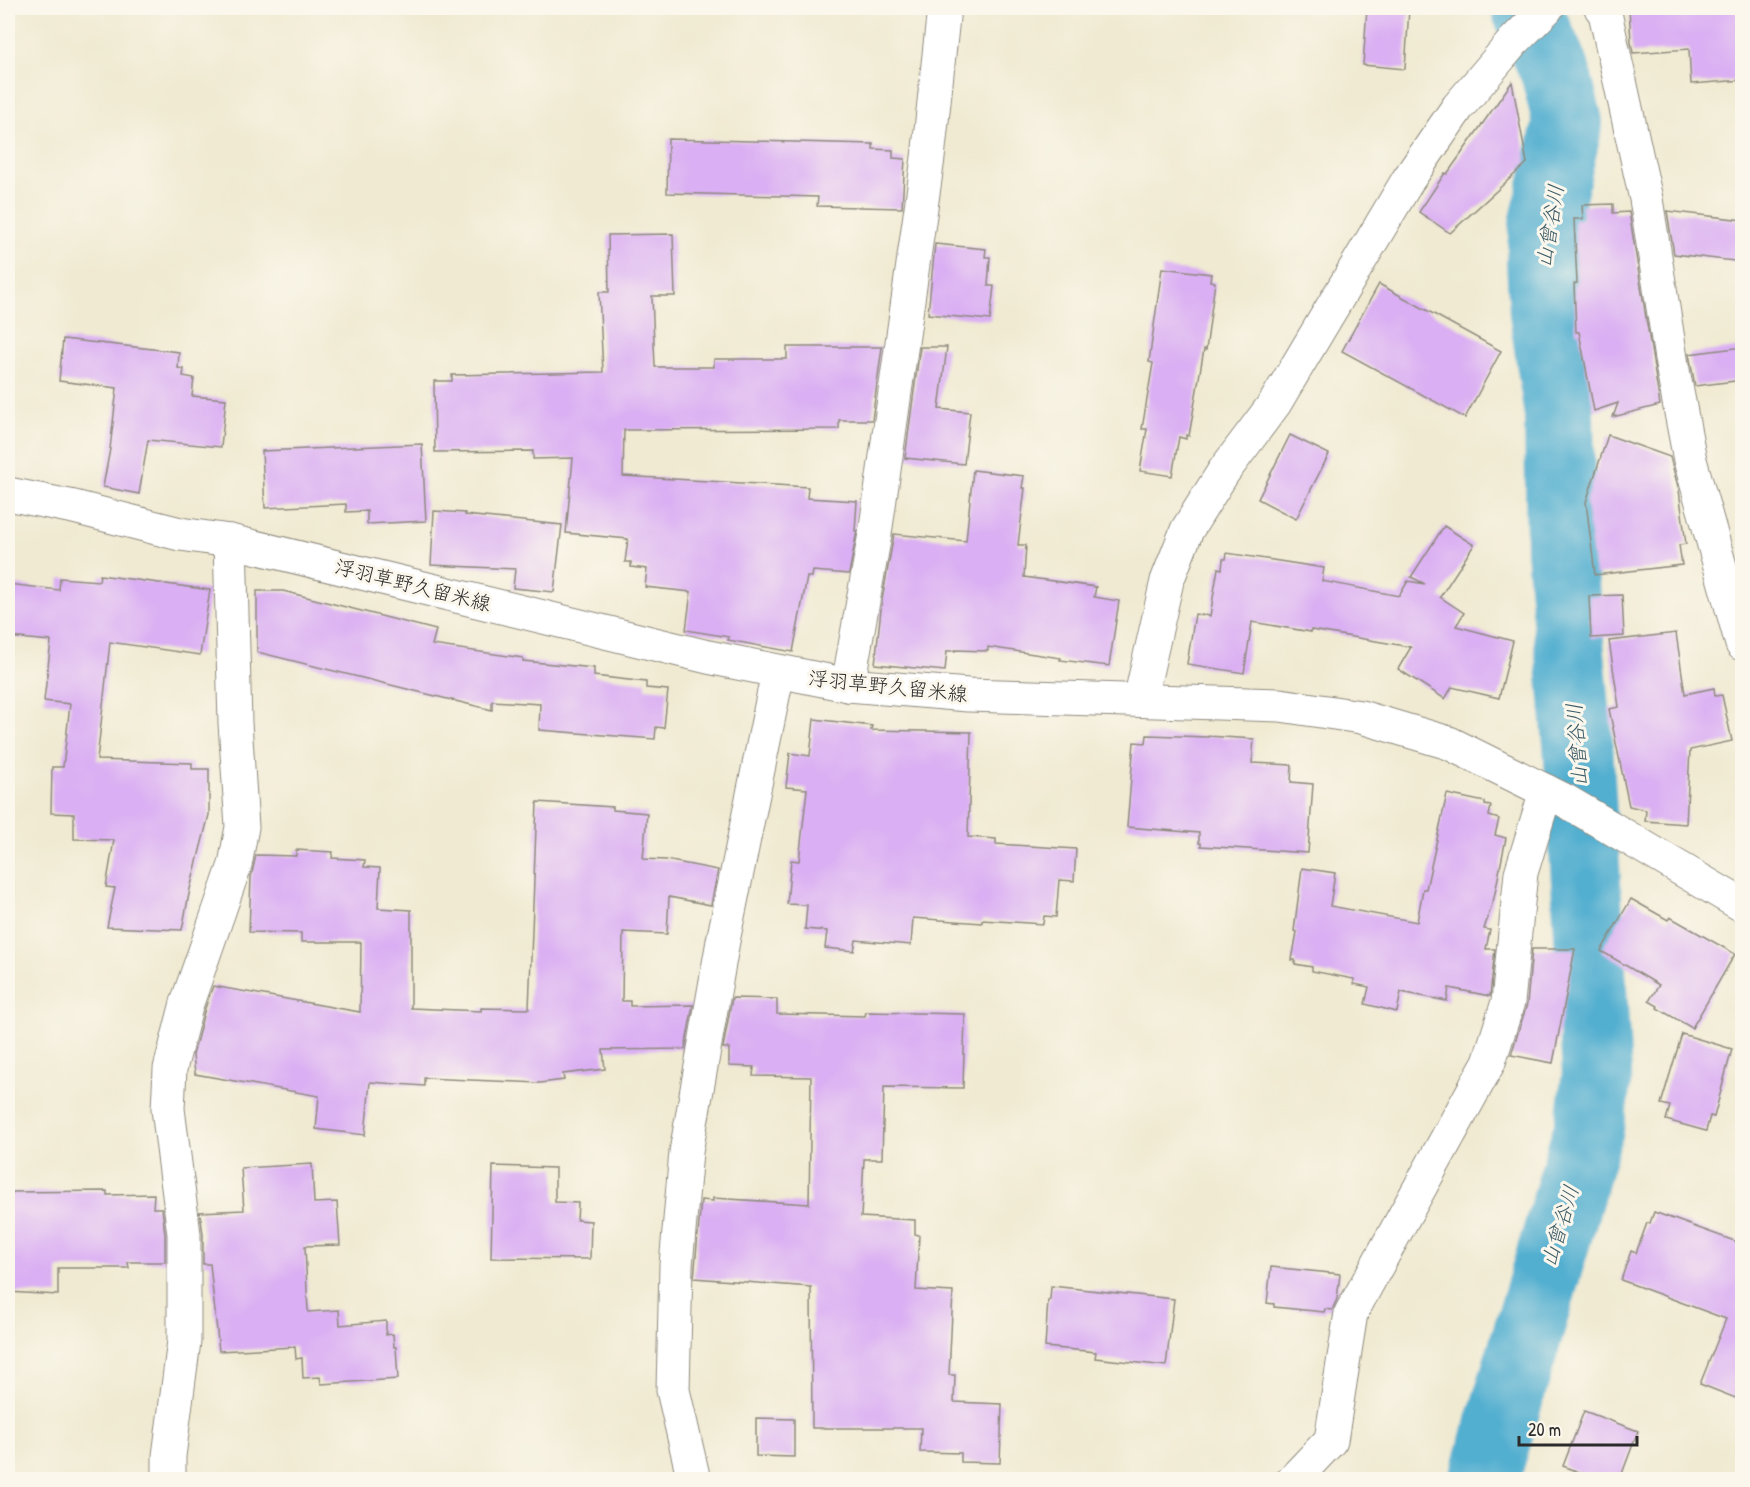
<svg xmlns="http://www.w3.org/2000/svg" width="1750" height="1487" viewBox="0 0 1750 1487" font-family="'Patrick Hand','Klee One',sans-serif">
	<rect width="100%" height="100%" fill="#fbf7ec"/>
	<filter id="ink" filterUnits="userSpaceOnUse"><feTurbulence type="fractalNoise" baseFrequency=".0167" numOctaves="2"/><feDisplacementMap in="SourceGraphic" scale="12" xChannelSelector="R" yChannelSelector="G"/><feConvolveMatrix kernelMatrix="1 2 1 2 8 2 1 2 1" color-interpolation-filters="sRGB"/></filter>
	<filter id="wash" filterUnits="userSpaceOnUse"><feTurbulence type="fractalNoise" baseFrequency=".008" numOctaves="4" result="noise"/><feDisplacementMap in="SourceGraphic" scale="24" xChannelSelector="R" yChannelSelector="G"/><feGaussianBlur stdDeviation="1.35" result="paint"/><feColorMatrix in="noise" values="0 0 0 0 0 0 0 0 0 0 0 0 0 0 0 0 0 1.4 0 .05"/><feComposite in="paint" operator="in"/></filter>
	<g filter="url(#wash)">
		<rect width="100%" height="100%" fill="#f0ead2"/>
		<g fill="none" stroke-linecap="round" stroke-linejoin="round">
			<!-- river -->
			<path stroke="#52afd0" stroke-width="70" d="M1484,1480l105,-352 8,-53 -19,-332 -17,-192 -2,-137 -15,-101 -3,-51 3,-36 24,-103 -13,-52 -29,-63"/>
		</g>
		<g id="blocks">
			<!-- building -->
			<g fill="#daaff3">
				<path d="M1367,8l42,1 -4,60 -42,-4z"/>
				<path d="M1629,8h114v72l-52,4 -2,-35 -56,4 -2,-11z"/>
				<path d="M1512,82l15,81 -77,70 -31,-21 26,-39 2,1z"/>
				<path d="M668,139l205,5v5l20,1v8l12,1 -3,49 -85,-2 1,-9 -151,-4z"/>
				<path d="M1613,204v9l16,-1 31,193 -47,12 5,-14 -24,8 -15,-79h-3l-2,-48 3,-1 -3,-64h9l-1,-14z"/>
				<path d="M1667,211l76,9v42l-69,-8z"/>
				<path d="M673,234l2,62h-23l3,71h59v-8h73v-12h95l-10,73h-33v9l-215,1 -1,46 185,11 -1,11 50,3 -2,30h2l-8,43 -36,-3 -1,6h-5l-14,75 -65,-12 1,-3 -43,-7 5,-38 -46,-5 2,-18 -16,-2v-5h-6l3,-23 -62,-6 7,-75 -40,1v-8l-98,1 -1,-71h18v-6l151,-3 -4,-80h10l-1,-57z"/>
				<path d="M935,244l51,5 -1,8h5l-2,29h6l-4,34 -62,-6z"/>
				<path d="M1162,268l49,6 -1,7 5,1 -9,68 -2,-1 -15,87 -3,-1v4l-7,-2 -7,39 -32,-5 7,-42h-5l11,-66 -4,-1z"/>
				<path d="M1379,284l122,67 -36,67 -123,-67z"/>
				<path d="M63,339l116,13 -1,16 6,1 -1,7 11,2 -2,18 34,3 -5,48 -73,-7 -9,54 -36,-7 7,-38 7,-61 -58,-7z"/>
				<path d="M920,347h27l-8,62 31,3 -6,52 -59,-6z"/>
				<path d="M1743,347v33l-48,6 -6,-32z"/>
				<path d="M1290,435l39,19 -33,65 -38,-20z"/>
				<path d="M1608,435l62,22 9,33 7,54 -7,1 3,20 -87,10 -9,-73z"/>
				<path d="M422,444l4,77 -59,3v-13l-21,1v-8l-81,4 -3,-57z"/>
				<path d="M973,470l51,6 -2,12h3l-7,57h8l-2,32 72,10 -2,10 25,4 -10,65 -49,-6 1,-2 -73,-11v4l-33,-1v1h-8l-2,20 -70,-7 7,-64 12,-66 72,7z"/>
				<path d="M434,511l31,2v2l97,10 -8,67 -41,-4 2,-19 -84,-4z"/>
				<path d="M1444,526l30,19 -34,52 24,16 -8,13 57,15 -14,57 -47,-11 -7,12 -47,-30 13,-22 -100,-17v2l-59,-10 -8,51 -57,-9 8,-50 15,2 8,-48 4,1 1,-10h3l1,-6 97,15 -2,13 77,15 9,-15 17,3 -14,-7z"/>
				<path d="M100,575l110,15 -10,65 -90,-13 -13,118 95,3v6h17v46l-19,74 -8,41 -75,-3 8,-39 -9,-1 8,-47 -40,-1v-25l-23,-1 1,-46h11l7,-63 -26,-3 7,-60 -43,-4v-53l51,6 1,-12 39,3z"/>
				<path d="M257,591h26l153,39 -4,15 91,13v3l71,7v8l52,6v6l22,2 -4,38 -8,-1 -1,12 -116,-9 1,-26 -48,-3v9l-235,-58z"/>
				<path d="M1622,595l2,41 -33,2 -2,-42z"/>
				<path d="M1676,633l9,61 29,-6 1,8 7,-1 10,46 -42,9 -4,74 -41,-3 1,-11 -17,-4 -20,-97 10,-2 -10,-66z"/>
				<path d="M814,719l58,7 -1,4 100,2 -3,105 28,2v5l80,5 -2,32 -15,-1 -3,37 -12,-1 -1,8 -61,-4v3l-69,-5 -2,27 -55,-5 -2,11 -29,-3 2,-17 -22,-2 2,-24 -20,-1 4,-44 8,1 8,-72 -21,-2 4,-34 20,3z"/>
				<path d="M1147,735l61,2v-1l46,3 -2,24 40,2 -1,17 22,2 -5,69 -107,-7v-3h-2v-10l-72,-6 7,-85 12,1z"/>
				<path d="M1447,794l38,8v3l6,1 -2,10 10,3 -4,16 11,3 -12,60 -10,31 6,1 -4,19h9l-5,47 -41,-8 -2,13 -46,-9 -4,20 -32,-8 4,-17 -15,-3v-5l-42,-8v-4l-17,-3v-4h-3l5,-28 -3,-1 8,-63 33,5 -5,33 87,16 6,-33h3z"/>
				<path d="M537,802l76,5v3l34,3 -4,46 23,1 52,10 -7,35 -42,-8 -2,37 -44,-2 -1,69h8v5l63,-1 -8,44 -82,1 2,19 -42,5 1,6 -24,3 -116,-5v8l-54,-4 -5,53 -49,-6 3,-33 -124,-22 -2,-19 12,-47 8,-22 147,26 1,-70h-60v-9l-52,-1 2,-55 5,-22 40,1v-6l37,2 -1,6 33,2 -1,7 16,1 -2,40 33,2v98l70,3v-3l48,1z"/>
				<path d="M1631,899l37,21 2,-3 65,37 -43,74 -35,-20 1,-2 -9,-5 10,-16 -58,-34z"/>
				<path d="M1532,949h43l-22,114 -42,-8 16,-51z"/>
				<path d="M732,998l45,1v15l88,2 1,-4 99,2 -2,74 -79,-1 -2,72h-18l-3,58 54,3v14l4,1 -3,55 37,2 -4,83h6l-1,27 48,2 -2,59 -39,-1v-9l-41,-1 1,-24h-109l-1,-141 -117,-9 7,-78 12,1v-3l96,6 2,-127 -58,-1 1,-9 -25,-1v-18h-6z"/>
				<path d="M1682,1034l50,15 -18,68 -4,-1 -4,15 -40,-11 4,-14 -9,-2z"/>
				<path d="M312,1164l2,39 23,-1 3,43 -35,1 3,66 31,-2 1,15 46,-4v14l7,-1 1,13h2l2,32 -77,5 -1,-7 -17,1 -1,-20 -6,1 -1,-12 -76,4 -9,-87h-7v-30l-3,-22 44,-2 -3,-42z"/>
				<path d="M493,1166l62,2v34l23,1 -1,17 14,1 -1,38 -99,-1z"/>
				<path d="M107,1191v4l47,-1 -1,14h9l3,27v27h-37l1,6h-71v27l-50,-3v-97h4v-3z"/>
				<path d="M1654,1212l89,32v157l-43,-17 26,-65 -105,-39 10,-29 5,2 11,-30h3z"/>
				<path d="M1271,1267l69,7 -3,25 -5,11 -7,-1 -1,3 -50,-5v-3l-7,-1z"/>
				<path d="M1051,1286l123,13 -8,67 -71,-8 1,-6 -51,-5 3,-47h2z"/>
				<path d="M1584,1411l54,20 -18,48h-22l-35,-13z"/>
				<path d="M756,1418l38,1v38l-38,-1z"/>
			</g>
		</g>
	</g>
	<g filter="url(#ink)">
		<use href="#blocks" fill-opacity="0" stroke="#8e8a7e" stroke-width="1.5"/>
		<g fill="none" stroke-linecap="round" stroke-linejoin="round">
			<defs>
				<g id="street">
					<path d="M1601,8l4,5 41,186 26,166 18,95 52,184"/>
					<path d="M848,685l27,-151 53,-376 16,-150"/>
					<path d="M169,1480v-24l15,-115v-107l-16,-125 2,-40 17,-66 48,-138 7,-38 -7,-104 -5,-182"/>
					<path d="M694,1480l-21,-90 3,-125 10,-113 37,-211 55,-269"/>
					<path d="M1293,1480l38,-40 20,-127 138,-251 19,-60 13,-129 25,-82"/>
				</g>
				<path id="secondary" d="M1140,700l27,-119 20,-51 37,-59 51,-68 133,-223 50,-73 55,-65 34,-34"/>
				<path id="primary" d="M8,494l66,13 106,27 50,7 478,116 140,28 120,10 312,10 81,12 88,26 115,57 178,105"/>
			</defs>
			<!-- street casing -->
			<use href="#street" stroke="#8e8a7e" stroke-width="35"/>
			<!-- secondary casing -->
			<use href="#secondary" stroke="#8e8a7e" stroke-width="35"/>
			<!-- primary casing -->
			<use href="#primary" stroke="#8e8a7e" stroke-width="35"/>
			<!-- street -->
			<use href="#street" stroke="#fff" stroke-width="33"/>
			<!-- secondary -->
			<use href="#secondary" stroke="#fff" stroke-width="33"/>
			<!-- primary -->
			<use href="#primary" stroke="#fff" stroke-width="33"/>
		</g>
	</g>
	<g text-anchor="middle" stroke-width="6" stroke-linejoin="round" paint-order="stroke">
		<!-- street labels -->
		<g font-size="20" fill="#2b2b2b" stroke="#fbf7ec">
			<text transform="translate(413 585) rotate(14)" y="7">浮羽草野久留米線</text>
			<text transform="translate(888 686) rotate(6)" y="7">浮羽草野久留米線</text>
		</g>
		<!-- water labels -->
		<g font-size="21" font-style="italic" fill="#395965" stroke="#fbf7ec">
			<text transform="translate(1550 226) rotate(-81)" y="7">山曾谷川</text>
			<text transform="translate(1577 745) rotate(-94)" y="7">山曾谷川</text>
			<text transform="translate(1560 1226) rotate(-73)" y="7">山曾谷川</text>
		</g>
	</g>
	<!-- margin -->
	<rect width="1750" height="1487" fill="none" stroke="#fbf7ec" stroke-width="30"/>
	<!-- scale -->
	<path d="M1519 1436v9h118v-9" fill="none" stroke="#2b2b2b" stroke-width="3"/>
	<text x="1528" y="1436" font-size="18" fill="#2b2b2b" stroke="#fbf7ec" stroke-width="4.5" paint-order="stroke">20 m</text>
</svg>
